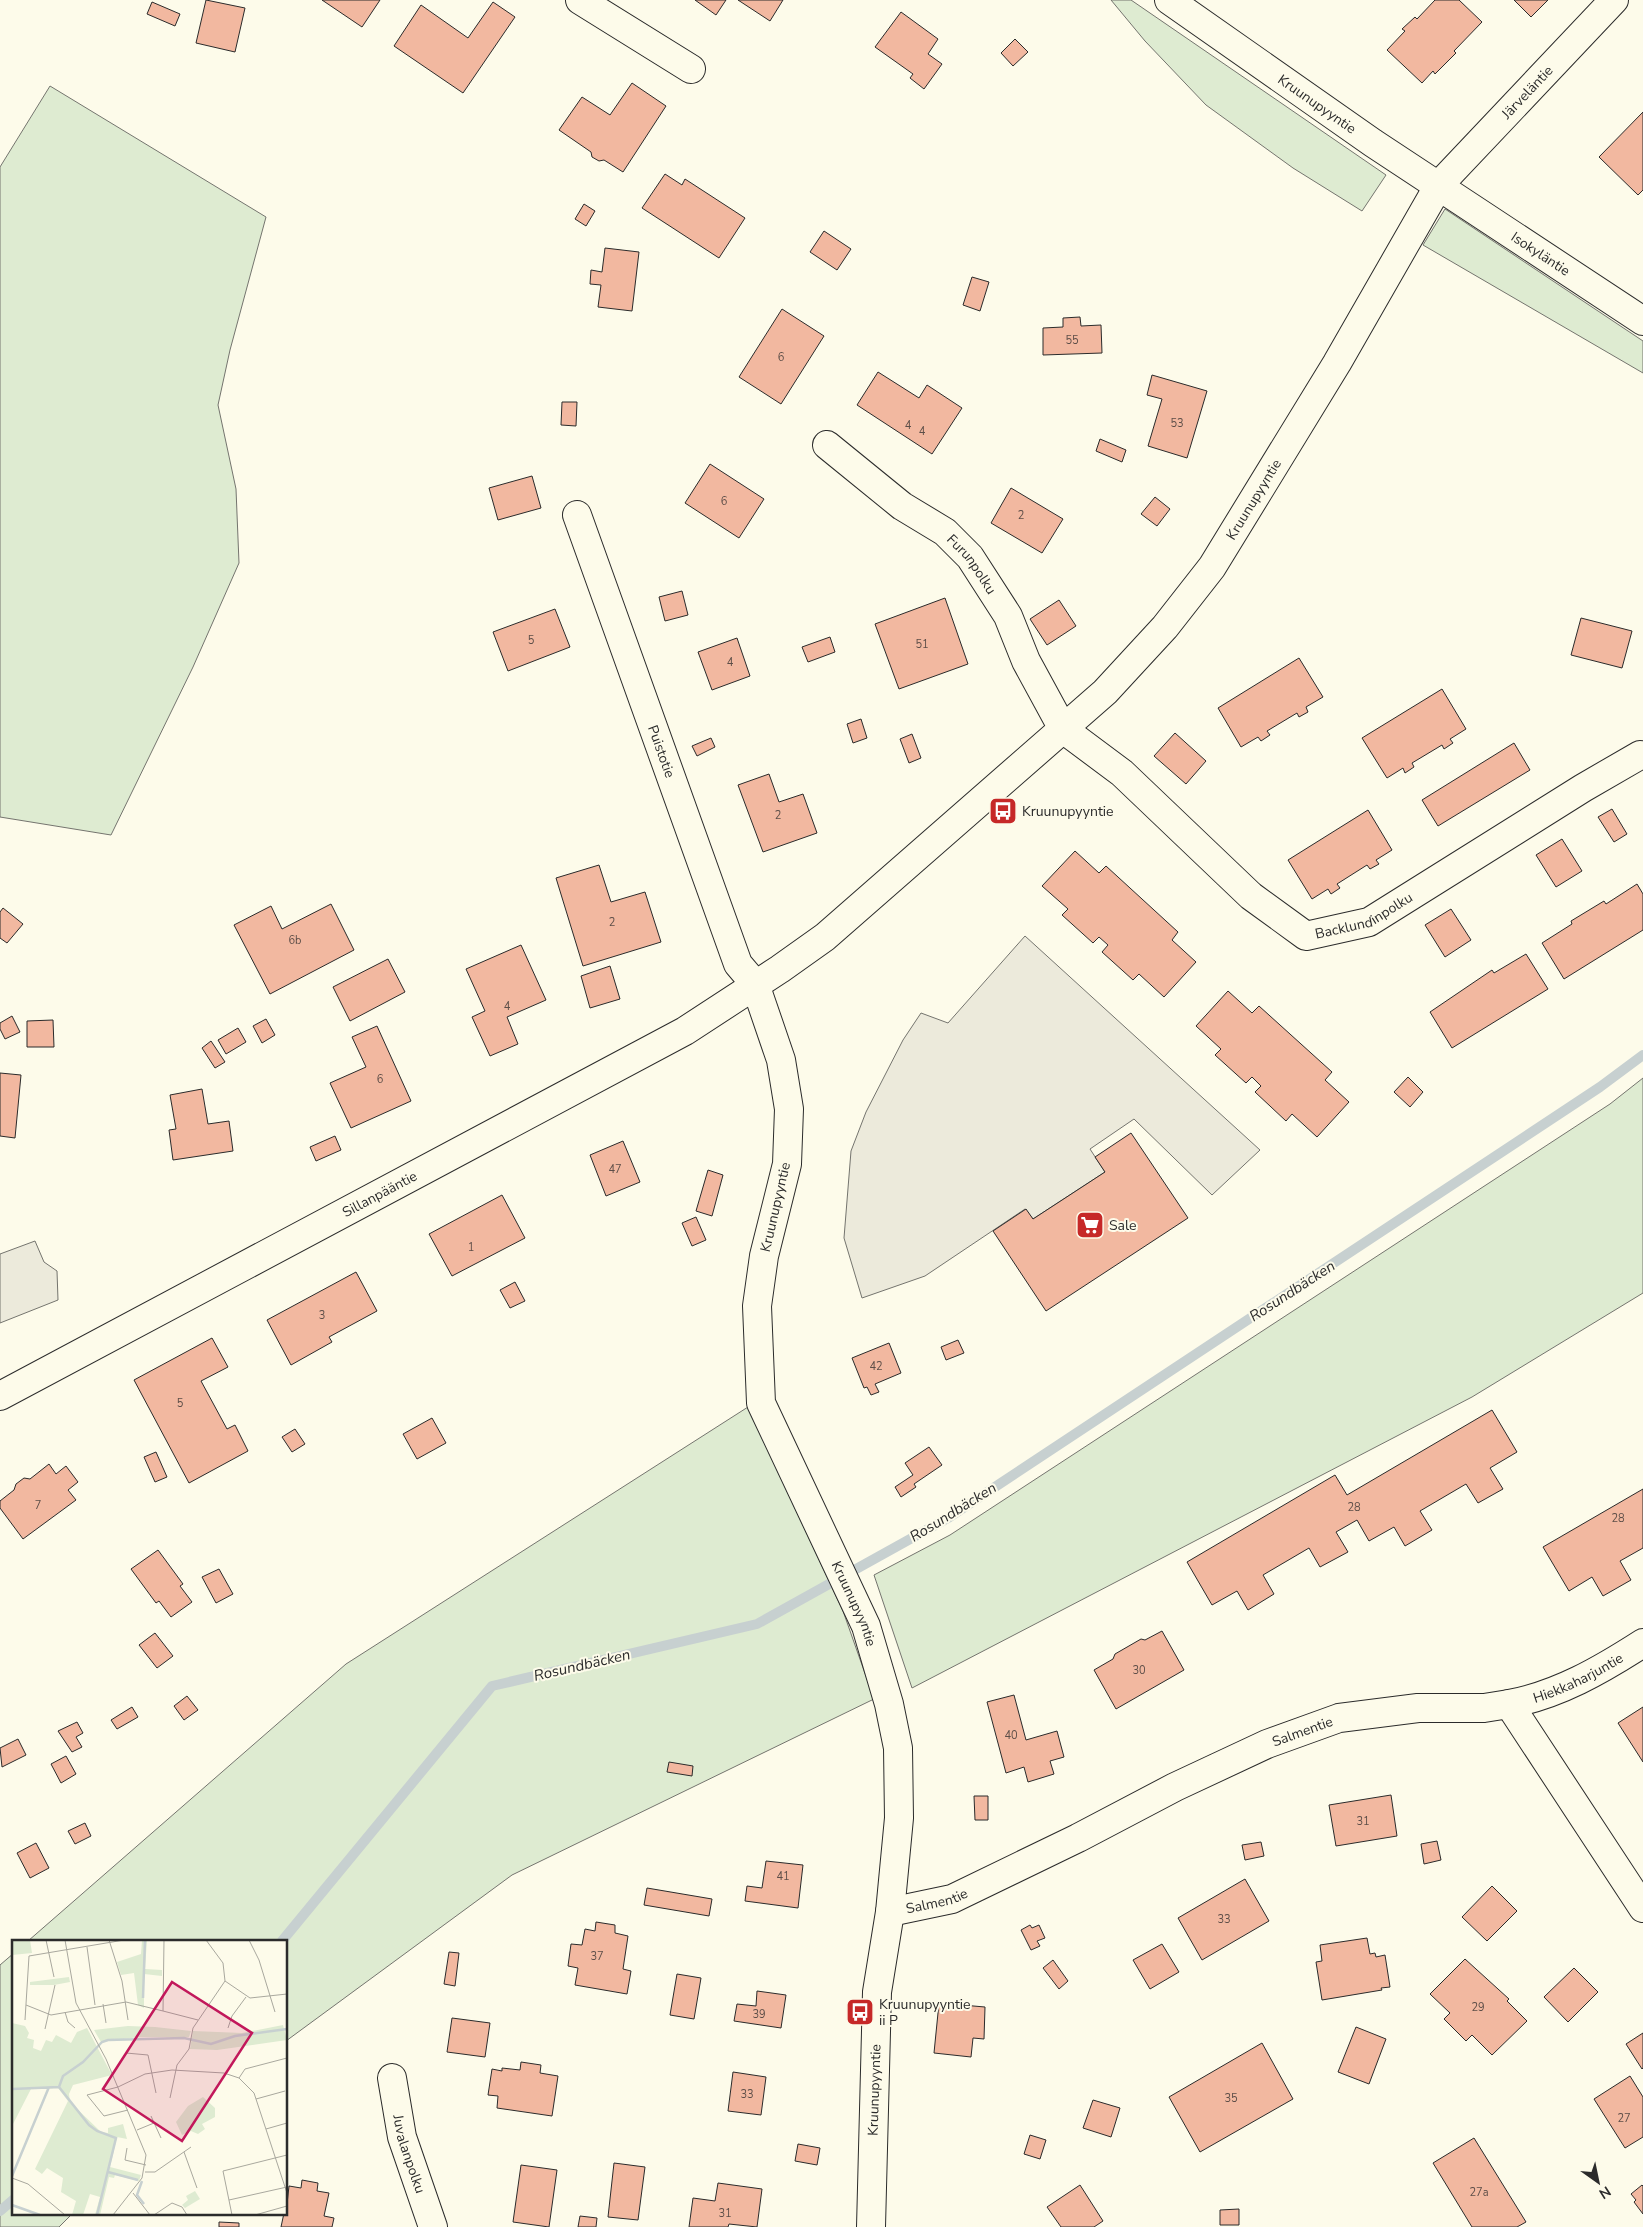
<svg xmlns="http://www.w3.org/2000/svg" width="1643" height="2227" viewBox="0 0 1643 2227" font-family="'Nunito Sans',sans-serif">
	<rect width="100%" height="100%" fill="#fdfbea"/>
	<!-- green -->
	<g fill="#deebd1" stroke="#74746e">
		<path d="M1111,0h20l255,175 -24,36 -69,-43 -87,-63 -61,-64z"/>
		<path d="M50,86l216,131 -36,133 -12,55 18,84 3,74 -46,104 -82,168 -111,-18v-650z"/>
		<path d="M1445,209l198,132v32l-220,-128z"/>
		<path d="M1643,1078v215l-171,104 -560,291 -38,-113 76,-40 660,-431z"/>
		<path d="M748,1407l95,204 31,88 -362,176 -226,166v-100h-258l318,-277z"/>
		<path d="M14,1953v260h59l-14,14h-59v-262z"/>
	</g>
	<!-- parking -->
	<g fill="#eceadb" stroke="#74746e">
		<path d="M1025,936l235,214 -48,45 -78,-76 -44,30 15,23 -72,47 -8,-10 -100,67 -63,22 -18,-60 7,-87 15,-39 37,-72 18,-27 27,10z"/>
		<path d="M35,1241l9,21 13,9 1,29 -58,23v-69z"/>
	</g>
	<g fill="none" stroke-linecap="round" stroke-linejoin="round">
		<!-- stream -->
		<g stroke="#c7d0d0" stroke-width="10">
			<path d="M282,1941l210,-255 265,-62 191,-106 652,-431 43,-32"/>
			<path d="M0,2211l14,-12"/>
		</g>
	</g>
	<!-- building -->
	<g fill="#f2b8a0" stroke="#2b2b2b">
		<path d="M206,0l39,8 -10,44 -39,-9z"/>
		<path d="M322,0h58l-18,27z"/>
		<path d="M695,0h31l-10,15z"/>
		<path d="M738,0h45l-13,21z"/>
		<path d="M1435,0h24l23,22 -28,29 2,2 -21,21 -2,-3 -11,12 -35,-33 18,-19 -3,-2 13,-12 2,2z"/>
		<path d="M1514,0h34l-17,17z"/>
		<path d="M152,2l28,12 -5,12 -28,-12z"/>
		<path d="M493,2l22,15 -52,76 -69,-47 27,-41 47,33z"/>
		<path d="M901,12l37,27 -10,15 14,10 -18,25 -14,-11 3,-4 -38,-27z"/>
		<path d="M1015,39l13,13 -15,14 -12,-13z"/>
		<path d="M632,83l34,23 -43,66 -19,-12 -5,1 -7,-4 -1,-5 -32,-22 23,-33 28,18z"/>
		<path d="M1643,112v78l-5,5 -39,-38z"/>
		<path d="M665,174l17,11 3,-6 60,39 -26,40 -77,-50z"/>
		<path d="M584,204l11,7 -9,15 -11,-7z"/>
		<path d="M824,231l27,18 -14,21 -27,-18z"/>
		<path d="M605,248l34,4 -7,59 -34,-4 3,-22 -11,-1 1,-14 11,2z"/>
		<path d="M972,277l17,5 -9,29 -17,-6z"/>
		<path d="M782,309l42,27 -43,68 -42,-27z"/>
		<path d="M1080,317l1,9 20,-1 1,28 -59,2v-27l20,-1v-9z"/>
		<path d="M878,372l41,26 8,-13 35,23 -30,46 -75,-49z"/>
		<path d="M1152,375l55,16 -20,67 -39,-12 14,-47 -15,-4z"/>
		<path d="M562,402h15l-1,24 -15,-1z"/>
		<path d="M1100,439l26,11 -4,12 -26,-11z"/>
		<path d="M710,464l54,35 -25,39 -54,-35z"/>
		<path d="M532,476l9,32 -43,12 -9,-32z"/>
		<path d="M1011,488l52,31 -21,34 -51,-30z"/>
		<path d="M1155,497l15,12 -13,17 -16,-12z"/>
		<path d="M682,591l6,24 -23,6 -6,-24z"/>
		<path d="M945,598l23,66 -69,25 -24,-65z"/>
		<path d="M1059,600l17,26 -29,19 -17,-26z"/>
		<path d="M555,609l15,38 -62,24 -15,-39z"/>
		<path d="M1581,618l51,13 -10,37 -51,-13z"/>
		<path d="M830,637l5,15 -27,10 -6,-15z"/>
		<path d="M737,638l13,38 -38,14 -14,-38z"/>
		<path d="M1299,658l24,39 -17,10 2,5 -9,5 -2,-4 -30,18 3,4 -9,6 -3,-4 -17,10 -23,-39z"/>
		<path d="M1442,689l24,40 -16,10 3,4 -9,6 -2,-4 -30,18 2,4 -9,6 -2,-5 -16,10 -25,-40z"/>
		<path d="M861,719l6,19 -14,5 -6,-19z"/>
		<path d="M1175,733l31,28 -20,23 -32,-28z"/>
		<path d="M912,734l9,24 -12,5 -9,-24z"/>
		<path d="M711,738l4,9 -18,9 -5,-10z"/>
		<path d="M1514,743l16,27 -92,56 -16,-26z"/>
		<path d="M769,774l10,28 24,-8 14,39 -54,19 -25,-67z"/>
		<path d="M1612,809l15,25 -13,8 -16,-25z"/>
		<path d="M1368,810l24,40 -16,10 3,4 -9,5 -3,-4 -30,19 3,4 -9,6 -3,-5 -16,10 -24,-39z"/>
		<path d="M1562,839l20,32 -26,16 -20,-32z"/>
		<path d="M1075,851l24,22 7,-7 72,66 -6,8 24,22 -32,35 -25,-23 -6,6 -31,-28 6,-7 -9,-8 -6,6 -31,-28 6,-6 -26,-23z"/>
		<path d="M599,865l12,37 34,-10 16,50 -78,24 -27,-88z"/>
		<path d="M1637,884l6,10v36l-79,49 -22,-36 30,-19 -1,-3 33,-20 2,3z"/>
		<path d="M331,904l23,46 -84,44 -36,-69 37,-19 11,23z"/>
		<path d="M3,908l20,16 -16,19 -7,-5v-26z"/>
		<path d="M1451,909l20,31 -26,17 -20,-32z"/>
		<path d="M521,945l25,55 -39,17 11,27 -28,12 -18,-39 13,-6 -19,-42z"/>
		<path d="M1526,954l22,35 -96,59 -22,-36 62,-42 2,3z"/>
		<path d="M388,959l17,33 -55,29 -17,-34z"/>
		<path d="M610,966l10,33 -30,9 -9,-32z"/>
		<path d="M1228,991l24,22 7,-7 73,66 -7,8 24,22 -32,35 -25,-23 -6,7 -31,-29 6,-6 -9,-9 -6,6 -31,-28 6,-6 -25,-23z"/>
		<path d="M12,1016l8,16 -15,7 -5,-10v-6z"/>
		<path d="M266,1019l9,16 -13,8 -9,-17z"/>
		<path d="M53,1020l1,27h-27v-26z"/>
		<path d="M377,1026l34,75 -60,27 -21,-45 36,-16 -14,-30z"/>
		<path d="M238,1028l8,14 -20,12 -8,-14z"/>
		<path d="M211,1041l14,21 -10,6 -13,-20z"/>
		<path d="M0,1073l21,2 -6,63 -15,-2z"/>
		<path d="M1408,1077l15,15 -13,15 -16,-15z"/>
		<path d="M202,1089l6,35 21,-3 4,30 -60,9 -4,-30 7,-1 -6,-34z"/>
		<path d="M1131,1133l57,85 -142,93 -53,-80 33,-22 7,10 72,-47 -10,-15z"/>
		<path d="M335,1136l6,14 -25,11 -6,-14z"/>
		<path d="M623,1141l17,41 -34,14 -16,-41z"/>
		<path d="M708,1170l15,5 -11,41 -16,-5z"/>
		<path d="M502,1195l23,43 -73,38 -23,-42z"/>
		<path d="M696,1217l10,23 -14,6 -10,-23z"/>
		<path d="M356,1272l21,39 -48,26 3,5 -41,23 -24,-45z"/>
		<path d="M515,1282l10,19 -15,7 -10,-18z"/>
		<path d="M212,1338l16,29 -27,14 26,48 8,-4 13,26 -59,32 -55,-103z"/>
		<path d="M958,1340l6,13 -18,7 -5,-13z"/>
		<path d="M889,1343l12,30 -26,11 4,8 -8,3 -4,-8 -3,1 -12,-30z"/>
		<path d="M1492,1410l25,42 -27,16 13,21 -25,14 -12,-19 -46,27 12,19 -27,16 -11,-19 -25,14 -12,-21 -21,12 12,20 -28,15 -11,-19 -46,27 11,19 -26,16 -11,-19 -25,14 -25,-43 148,-87 12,20z"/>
		<path d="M432,1418l14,25 -29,16 -14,-25z"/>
		<path d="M295,1429l10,15 -13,8 -10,-15z"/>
		<path d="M929,1447l13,18 -28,19 2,3 -15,10 -6,-10 18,-12 -8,-12z"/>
		<path d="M156,1452l11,25 -12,5 -11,-25z"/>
		<path d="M49,1464l7,10 10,-8 12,16 -10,8 8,10 -53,39 -23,-31v-7l14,-11 2,-6 8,-6 6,1z"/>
		<path d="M1643,1489v59l-23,13 11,19 -28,16 -11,-19 -23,14 -26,-44z"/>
		<path d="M158,1550l25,34 -3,2 12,16 -21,15 -12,-16 -3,2 -25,-34z"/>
		<path d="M219,1569l14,25 -17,9 -14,-26z"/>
		<path d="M1162,1631l22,39 -68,39 -22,-39 19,-11 2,-5 26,-15 4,1z"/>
		<path d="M155,1633l18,23 -16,12 -18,-23z"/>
		<path d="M1014,1695l12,45 31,-9 7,26 -14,4 4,13 -26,8 -4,-15 -18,6 -19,-71z"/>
		<path d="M187,1696l11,14 -14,10 -10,-14z"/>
		<path d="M132,1707l6,10 -21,12 -6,-9z"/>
		<path d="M1643,1707v55l-25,-39z"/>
		<path d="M77,1722l6,11 -7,4 6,10 -10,5 -14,-21z"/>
		<path d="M18,1739l8,16 -24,12 -2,-19z"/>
		<path d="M66,1756l10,18 -15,9 -10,-19z"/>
		<path d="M669,1762l24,4 -1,10 -25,-4z"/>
		<path d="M1391,1795l6,41 -61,10 -7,-41z"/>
		<path d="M974,1796h14v24h-13z"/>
		<path d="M85,1823l6,13 -16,8 -7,-13z"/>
		<path d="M1437,1841l4,19 -17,4 -3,-20z"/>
		<path d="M1261,1842l3,14 -19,4 -3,-15z"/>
		<path d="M36,1843l13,25 -19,10 -13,-25z"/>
		<path d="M766,1861l37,4 -5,43 -53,-7 2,-15 15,2z"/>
		<path d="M1245,1879l24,42 -67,39 -24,-42z"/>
		<path d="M1492,1886l25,25 -30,30 -25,-24z"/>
		<path d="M647,1888l65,11 -3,17 -65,-11z"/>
		<path d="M596,1922l19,3v8l13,3 -5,33 8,2 -4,23 -52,-9 3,-17 -10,-2 3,-22 11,1 3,-16 10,2z"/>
		<path d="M1030,1925l2,3 7,-3 6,13 -8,3 3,5 -9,4 -10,-20z"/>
		<path d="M1367,1938l3,16 5,-1 1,4 9,-2 5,32 -9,1 1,2 -60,10 -6,-38 6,-1 -2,-16z"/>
		<path d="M1162,1944l17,28 -29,17 -17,-29z"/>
		<path d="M449,1952l10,1 -4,33 -11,-2z"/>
		<path d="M1465,1959l44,40 -2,2 20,20 -35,34 -20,-20 -6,6 -22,-22 6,-6 -20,-19z"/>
		<path d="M1053,1960l15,21 -9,8 -16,-21z"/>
		<path d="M1574,1968l24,24 -30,30 -24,-25z"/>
		<path d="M677,1974l24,4 -7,41 -24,-4z"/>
		<path d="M757,1991l29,4 -5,33 -47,-7 3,-17 19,2z"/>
		<path d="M939,2003l46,4 -1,32 -11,-1 -2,19 -37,-4z"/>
		<path d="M452,2018l38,5 -5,34 -38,-5z"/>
		<path d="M1356,2027l30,12 -17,45 -31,-12z"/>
		<path d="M1643,2033v35l-1,1 -16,-25z"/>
		<path d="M1262,2043l31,56 -93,53 -31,-55z"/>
		<path d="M521,2062l20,3 -1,8 18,3 -6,40 -55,-8 1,-12 -10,-1 4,-26 10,2v-3l18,2z"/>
		<path d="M733,2072l33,5 -5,38 -33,-4z"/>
		<path d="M1630,2076l13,21v40l-18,11 -31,-49z"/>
		<path d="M1093,2100l27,8 -9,29 -28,-9z"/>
		<path d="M1030,2135l16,5 -6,19 -16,-5z"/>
		<path d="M1474,2138l52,84 -9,5h-45l-39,-64z"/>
		<path d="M798,2144l22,4 -3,17 -22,-4z"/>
		<path d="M614,2163l31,4 -7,53 -30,-3z"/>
		<path d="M521,2165l36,5 -8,57 -36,-5z"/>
		<path d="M302,2180l16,3 -1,8 12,2 -5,23 10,2 -2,9h-51l3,-14h2l3,-27 12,2z"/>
		<path d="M718,2183l44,6 -5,38 -28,-3 -1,3h-39l4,-29 22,3z"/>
		<path d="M1080,2185l23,36 -9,6h-33l-14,-20z"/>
		<path d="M1642,2185l1,1v28l-9,-12 2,-2 -5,-6z"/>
		<path d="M1239,2209v16h-19v-15z"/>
		<path d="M580,2216l17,2 -1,9h-18z"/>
		<path d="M219,2222l20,1v4h-20z"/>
	</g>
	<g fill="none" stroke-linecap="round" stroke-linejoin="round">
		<defs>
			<g id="minor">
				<path d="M580,0l111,69"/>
				<path id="s1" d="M1169,0l204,143 270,178"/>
				<path id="s2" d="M827,445l75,61 43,26 25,25 38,59 18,45 37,68 59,44 129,123 55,40 63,-14 214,-134 57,-33"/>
				<path id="s3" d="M577,515l161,449 17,20 26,76 8,49 -2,55 -23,92 -7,50 4,97 105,223 23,78 9,44 1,70 -9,94 -13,80 -6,235"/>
				<path id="s4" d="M0,1396l685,-365 95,-62 45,-32 280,-245 60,-65 47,-60 125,-204 102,-178 175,-185"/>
				<path id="s5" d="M1509,1704c49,-9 92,-34 134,-61"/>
				<path id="s6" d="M890,1912l62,-13 126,-61 97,-51 92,-43 72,-26 79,-10h66l25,-4 134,204"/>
				<path id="s7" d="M392,2078l10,59 31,90"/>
			</g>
		</defs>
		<!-- minor casing -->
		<use href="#minor" stroke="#2b2b2b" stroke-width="30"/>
		<!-- minor -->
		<use href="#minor" stroke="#fdfbea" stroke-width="28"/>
	</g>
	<!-- icons -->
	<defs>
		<symbol id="bus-square" viewBox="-11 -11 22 22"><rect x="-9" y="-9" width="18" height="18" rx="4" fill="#c62828" stroke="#fdfbea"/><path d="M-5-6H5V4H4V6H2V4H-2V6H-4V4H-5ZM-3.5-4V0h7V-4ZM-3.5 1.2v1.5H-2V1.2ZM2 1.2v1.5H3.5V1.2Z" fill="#fff"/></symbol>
		<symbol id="supermarket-square" viewBox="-11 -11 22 22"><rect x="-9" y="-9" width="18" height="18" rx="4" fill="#c62828" stroke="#fdfbea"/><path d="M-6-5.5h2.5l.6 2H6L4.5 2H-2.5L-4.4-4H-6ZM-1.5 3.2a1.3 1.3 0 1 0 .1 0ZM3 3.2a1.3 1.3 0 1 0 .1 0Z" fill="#fff"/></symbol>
	</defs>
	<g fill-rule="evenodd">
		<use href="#bus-square" x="987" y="795" width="32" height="32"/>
		<use href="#supermarket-square" x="1074" y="1209" width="32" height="32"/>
		<use href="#bus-square" x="844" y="1996" width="32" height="32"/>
	</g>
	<g text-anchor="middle" stroke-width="4" stroke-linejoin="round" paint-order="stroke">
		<!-- number labels -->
		<g font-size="11" fill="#5d4e48">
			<text x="1072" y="344">55</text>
			<text x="781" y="361">6</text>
			<text x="1177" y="427">53</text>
			<text x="908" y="429">4</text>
			<text x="922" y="435">4</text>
			<text x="724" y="505">6</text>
			<text x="1021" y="519">2</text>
			<text x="531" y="644">5</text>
			<text x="922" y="648">51</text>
			<text x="730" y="666">4</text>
			<text x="778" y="819">2</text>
			<text x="612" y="926">2</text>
			<text x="295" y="944">6b</text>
			<text x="507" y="1010">4</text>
			<text x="380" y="1083">6</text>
			<text x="615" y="1173">47</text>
			<text x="471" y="1251">1</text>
			<text x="322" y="1319">3</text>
			<text x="876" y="1370">42</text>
			<text x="180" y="1407">5</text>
			<text x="38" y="1509">7</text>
			<text x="1354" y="1511">28</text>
			<text x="1618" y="1522">28</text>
			<text x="1139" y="1674">30</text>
			<text x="1011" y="1739">40</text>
			<text x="1363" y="1825">31</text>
			<text x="783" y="1880">41</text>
			<text x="1224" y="1923">33</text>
			<text x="597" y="1960">37</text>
			<text x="1478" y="2011">29</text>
			<text x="759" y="2018">39</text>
			<text x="747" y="2098">33</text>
			<text x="1231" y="2102">35</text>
			<text x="1624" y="2122">27</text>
			<text x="1479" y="2196">27a</text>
			<text x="725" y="2217">31</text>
		</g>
		<!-- street labels -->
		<g font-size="14" fill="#2b2b2b" stroke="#fdfbea">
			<text dy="5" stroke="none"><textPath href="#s4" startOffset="2054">Järveläntie</textPath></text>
			<text dy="5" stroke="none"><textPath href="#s1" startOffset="181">Kruunupyyntie</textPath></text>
			<text dy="5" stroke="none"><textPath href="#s1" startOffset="450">Isokyläntie</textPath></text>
			<text dy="5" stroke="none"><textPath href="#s4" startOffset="1561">Kruunupyyntie</textPath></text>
			<text dy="5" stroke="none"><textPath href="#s2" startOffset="189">Furunpolku</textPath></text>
			<text dy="5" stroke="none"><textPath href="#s3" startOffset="251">Puistotie</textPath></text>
			<text dy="5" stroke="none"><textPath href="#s2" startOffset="760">Backlundinpolku</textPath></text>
			<text dy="5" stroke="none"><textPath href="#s4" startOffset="430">Sillanpääntie</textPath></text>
			<text transform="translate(775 1207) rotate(-77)" y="5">Kruunupyyntie</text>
			<text dy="5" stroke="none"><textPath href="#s3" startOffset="1152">Kruunupyyntie</textPath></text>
			<text dy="5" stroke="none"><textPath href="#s5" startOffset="74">Hiekkaharjuntie</textPath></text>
			<text dy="5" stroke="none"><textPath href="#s6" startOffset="452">Salmentie</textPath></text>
			<text dy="5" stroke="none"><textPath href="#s6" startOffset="48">Salmentie</textPath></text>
			<text transform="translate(874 2090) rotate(-88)" y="5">Kruunupyyntie</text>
			<text dy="5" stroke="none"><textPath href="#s7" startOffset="78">Juvalanpolku</textPath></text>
		</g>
		<!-- poi labels -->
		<g font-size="14" fill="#2b2b2b" stroke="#fdfbea" text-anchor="start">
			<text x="1022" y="816">Kruunupyyntie</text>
			<text x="1109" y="1230">Sale</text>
			<text x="879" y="2009">Kruunupyyntie<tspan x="879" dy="16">ii P</tspan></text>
		</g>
		<!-- water labels -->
		<g font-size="15" font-style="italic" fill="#2b2b2b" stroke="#fdfbea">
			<text transform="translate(1292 1291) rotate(-33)" y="5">Rosundbäcken</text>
			<text transform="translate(953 1512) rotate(-32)" y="5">Rosundbäcken</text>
			<text transform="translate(582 1665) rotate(-13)" y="5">Rosundbäcken</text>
		</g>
	</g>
	<!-- overview -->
	<g transform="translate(12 1940)">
		<rect width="275" height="275" fill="#fdfbea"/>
		<path d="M0,0h18l2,13 -20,2v32zM130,0h5l-2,29 17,1v6l-18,-2v34l-6,-3 -4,-32 -13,2 -4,-13 24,-8zM57,37l1,5 -16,3h-24v-3zM0,83l13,3 4,7 -2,5 7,2 -1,8 8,3 5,-11 6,2 4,-7 15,8 6,-11 10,-4 25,47 -39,10 -4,9 1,8 31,30 7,1v-5l15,-4 4,15 -10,-2 -7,30 31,8 -2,6 -24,-6 -1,3 -5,-1 -9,38h-5l5,-18 -10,-3 -7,21h-11l4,-14 -15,-9 2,-14 -16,-10 -5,6 -7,-5 33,-68 -10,-13 -27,1 -19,37zM271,85l4,15 -70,10 -27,-1 3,-18 49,2zM116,86l27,1 36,4 -2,6h-50l-38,5 -7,-12zM191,157l12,11v9l-13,7 3,5 -7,5 -7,-3 -9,4 -6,-13 12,-16zM183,251l5,8 -15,9 -3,-3 6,-5 -2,-4z" fill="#deebd1"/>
		<path fill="none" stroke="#c7d0d0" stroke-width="2.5" d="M131,58l2,-58M47,147l30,38 8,6 19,7 -19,77M0,149l47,-2 4,-11 20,-14 19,-20 6,-2 76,-2 27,6 24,-8 52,-7M96,232l30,8M0,236l37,-89M130,241l-5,14 7,9M0,265l28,10"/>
		<path fill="none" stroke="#a9a89e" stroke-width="1" d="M34,0l8,37M53,0l11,63 30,56 40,96 -4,23 -29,37M97,0l13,41 6,39M152,0l-1,71 35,9M237,0l10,20 16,52M75,7l8,58M213,41l25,17 37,-4M91,64l3,19M14,65l25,10 75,-13 37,9M53,72l3,10 7,6M13,80l4,-64 95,-16M216,88l4,-12 14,-19M33,89l10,-44M114,113l22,2 8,38M227,138l6,-9 42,-11M158,158l7,-33 12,-16 4,-21 32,-47 -2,-18 -17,-23M244,159l29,-8M116,170l-24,6 -17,-21 31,-8 27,-13 27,-4 52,3 15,5 15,15 33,100M139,176l10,22M254,189l21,-6M125,190l17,-7M115,208l-2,12 21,5M172,212l13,36M133,232h10l36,-25M0,238l16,6 37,31M121,253l17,22M217,260l58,-13M142,275l18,-12 10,4 5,8M220,275l-9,-44 64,-16M243,275l32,-9"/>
		<path fill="#c2185b" fill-opacity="0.15" stroke="#c2185b" stroke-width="2.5" d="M160,42l80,51 -70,108 -79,-52z"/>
		<rect width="275" height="275" fill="none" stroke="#2b2b2b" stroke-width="2.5"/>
	</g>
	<!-- north arrow -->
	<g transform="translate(1598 2182) rotate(147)" stroke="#fdfbea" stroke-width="4" paint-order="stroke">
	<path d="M0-4L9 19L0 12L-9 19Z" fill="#2b2b2b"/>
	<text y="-8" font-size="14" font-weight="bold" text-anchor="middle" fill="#2b2b2b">N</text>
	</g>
</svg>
